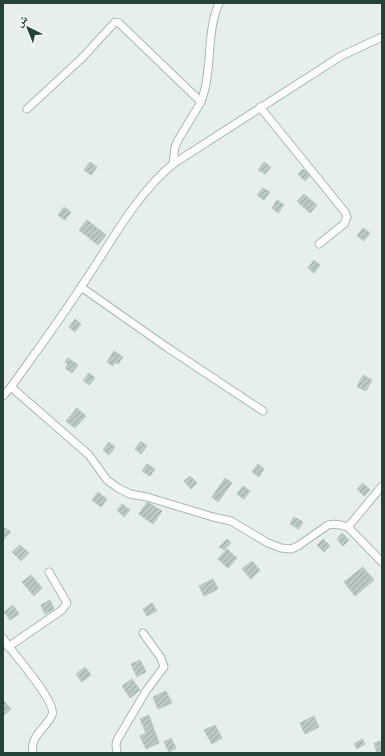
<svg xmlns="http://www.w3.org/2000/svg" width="385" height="756" viewBox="0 0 385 756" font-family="Quicksand,'Noto Naskh Arabic',sans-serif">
	<defs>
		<pattern id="building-hatch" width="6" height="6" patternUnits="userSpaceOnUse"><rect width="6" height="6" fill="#bbcac4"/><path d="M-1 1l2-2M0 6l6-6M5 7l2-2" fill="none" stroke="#98a6a0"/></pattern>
	</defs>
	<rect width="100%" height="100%" fill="#e6efeb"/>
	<!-- building -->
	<g fill="url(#building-hatch)" stroke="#b8c9c2">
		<path d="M90,162l7,5 -6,8 -7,-5z"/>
		<path d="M264,162l7,5 -6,7 -7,-4z"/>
		<path d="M303,169l7,7 -5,5 -7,-7z"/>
		<path d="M263,188l7,4 -6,8 -7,-5z"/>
		<path d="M304,194l13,11 -7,8 -13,-12z"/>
		<path d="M277,200l7,5 -6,8 -6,-5z"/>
		<path d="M64,207l7,5 -6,8 -7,-5z"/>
		<path d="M87,220l19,15 -8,10 -19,-15z"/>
		<path d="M363,228l7,5 -6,8 -7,-5z"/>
		<path d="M314,260l6,5 -6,8 -6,-5z"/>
		<path d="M75,319l6,5 -6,8 -6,-5z"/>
		<path d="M114,351l9,6 -5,7 -3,-2 -2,4 -6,-4z"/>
		<path d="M68,358l10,7 -6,8 -7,-5 3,-4 -3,-2z"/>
		<path d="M89,373l6,5 -6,7 -6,-5z"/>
		<path d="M363,375l9,5 -6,11 -9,-4z"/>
		<path d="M77,408l9,8 -11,12 -9,-7z"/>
		<path d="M141,441l6,5 -6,8 -6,-5z"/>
		<path d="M109,442l6,5 -6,8 -6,-5z"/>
		<path d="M147,464l8,5 -5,7 -8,-5z"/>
		<path d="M258,464l6,5 -5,8 -7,-5z"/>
		<path d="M190,476l7,7 -6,6 -7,-8z"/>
		<path d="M225,478l7,5 -14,19 -6,-5z"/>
		<path d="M363,483l7,7 -6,6 -7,-7z"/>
		<path d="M243,486l7,5 -6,8 -7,-5z"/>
		<path d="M98,492l9,7 -6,8 -9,-7z"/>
		<path d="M147,502l4,2 11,7 -9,13 -14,-10z"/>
		<path d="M122,504l8,6 -6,7 -7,-7z"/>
		<path d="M294,517l9,5 -4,7 -9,-5z"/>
		<path d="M3,527l8,5 -8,8z"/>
		<path d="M342,533l7,7 -6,6 -6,-7z"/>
		<path d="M227,539l4,4 -7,7 -5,-3z"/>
		<path d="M323,539l7,7 -6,6 -7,-7z"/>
		<path d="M20,545l9,8 -8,8 -9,-9z"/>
		<path d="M227,549l10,9 -9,10 -10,-9z"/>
		<path d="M252,561l8,9 -9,9 -9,-10z"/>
		<path d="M363,567l11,13 -19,16 -11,-14z"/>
		<path d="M31,575l11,13 -8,8 -12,-14z"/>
		<path d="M213,579l5,10 -14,7 -5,-10z"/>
		<path d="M50,600l4,9 -9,5 -4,-9z"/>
		<path d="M152,603l5,8 -10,5 -4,-7z"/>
		<path d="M13,605l6,9 -9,6 -6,-8z"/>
		<path d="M140,660l6,12 -9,5 -6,-13z"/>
		<path d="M85,667l6,8 -9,7 -6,-8z"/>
		<path d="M132,679l8,11 -10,8 -8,-12z"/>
		<path d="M166,691l6,12 -14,6 -5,-12z"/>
		<path d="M3,700l8,9 -8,7z"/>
		<path d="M149,715l10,28 -13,6 -6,-13 6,-3 -6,-14z"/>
		<path d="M314,716l5,11 -14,7 -5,-11z"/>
		<path d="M215,725l7,13 -10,6 -8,-14z"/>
		<path d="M171,738l5,10 -7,4 -5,-10z"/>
		<path d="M362,739l3,5 -8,5 -3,-5z"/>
		<path d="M382,741v12h-5l-3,-10z"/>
	</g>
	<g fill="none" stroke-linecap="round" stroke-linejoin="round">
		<defs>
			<g id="minor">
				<path d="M201,102c2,-6 4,-12 5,-18 5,-28 2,-55 13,-81"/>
				<path d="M260,107l85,105 2,5 -3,7 -25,20"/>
				<path d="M27,109l56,-52 32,-35 4,1 82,79 -23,38 -3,7 -2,17"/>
				<path d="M81,287l87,61 95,63"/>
				<path d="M11,387l78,68 18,25 11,8 12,6 17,3 66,20 18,4 37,22 13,5 10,1 7,-3 30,-21c7,-2 14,0 20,2l34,35"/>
				<path d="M3,396l8,-9c25,-35 51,-70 74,-106 27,-40 50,-85 88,-117l168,-108 41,-19"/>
				<path d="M348,527l34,-41"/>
				<path d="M3,638c8,14 55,64 49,77 -6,13 -23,22 -19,38"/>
				<path d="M8,647l54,-37 5,-7 -18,-31"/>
				<path d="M117,753l-1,-8 1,-5 29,-49 18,-24 -3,-9 -18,-25"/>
			</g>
		</defs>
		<!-- minor casing -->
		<use href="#minor" stroke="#a8b8b2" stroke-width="9"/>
		<!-- minor -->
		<use href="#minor" stroke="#fff" stroke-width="7"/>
	</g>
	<!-- border -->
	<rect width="385" height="756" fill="none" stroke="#24423a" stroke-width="8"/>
	<!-- north arrow -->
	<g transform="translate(28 28) rotate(317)" stroke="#f7fbf9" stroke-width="3" paint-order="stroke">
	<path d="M0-3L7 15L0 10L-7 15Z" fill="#24423a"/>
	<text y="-6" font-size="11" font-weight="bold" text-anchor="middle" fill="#24423a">ش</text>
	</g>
</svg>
